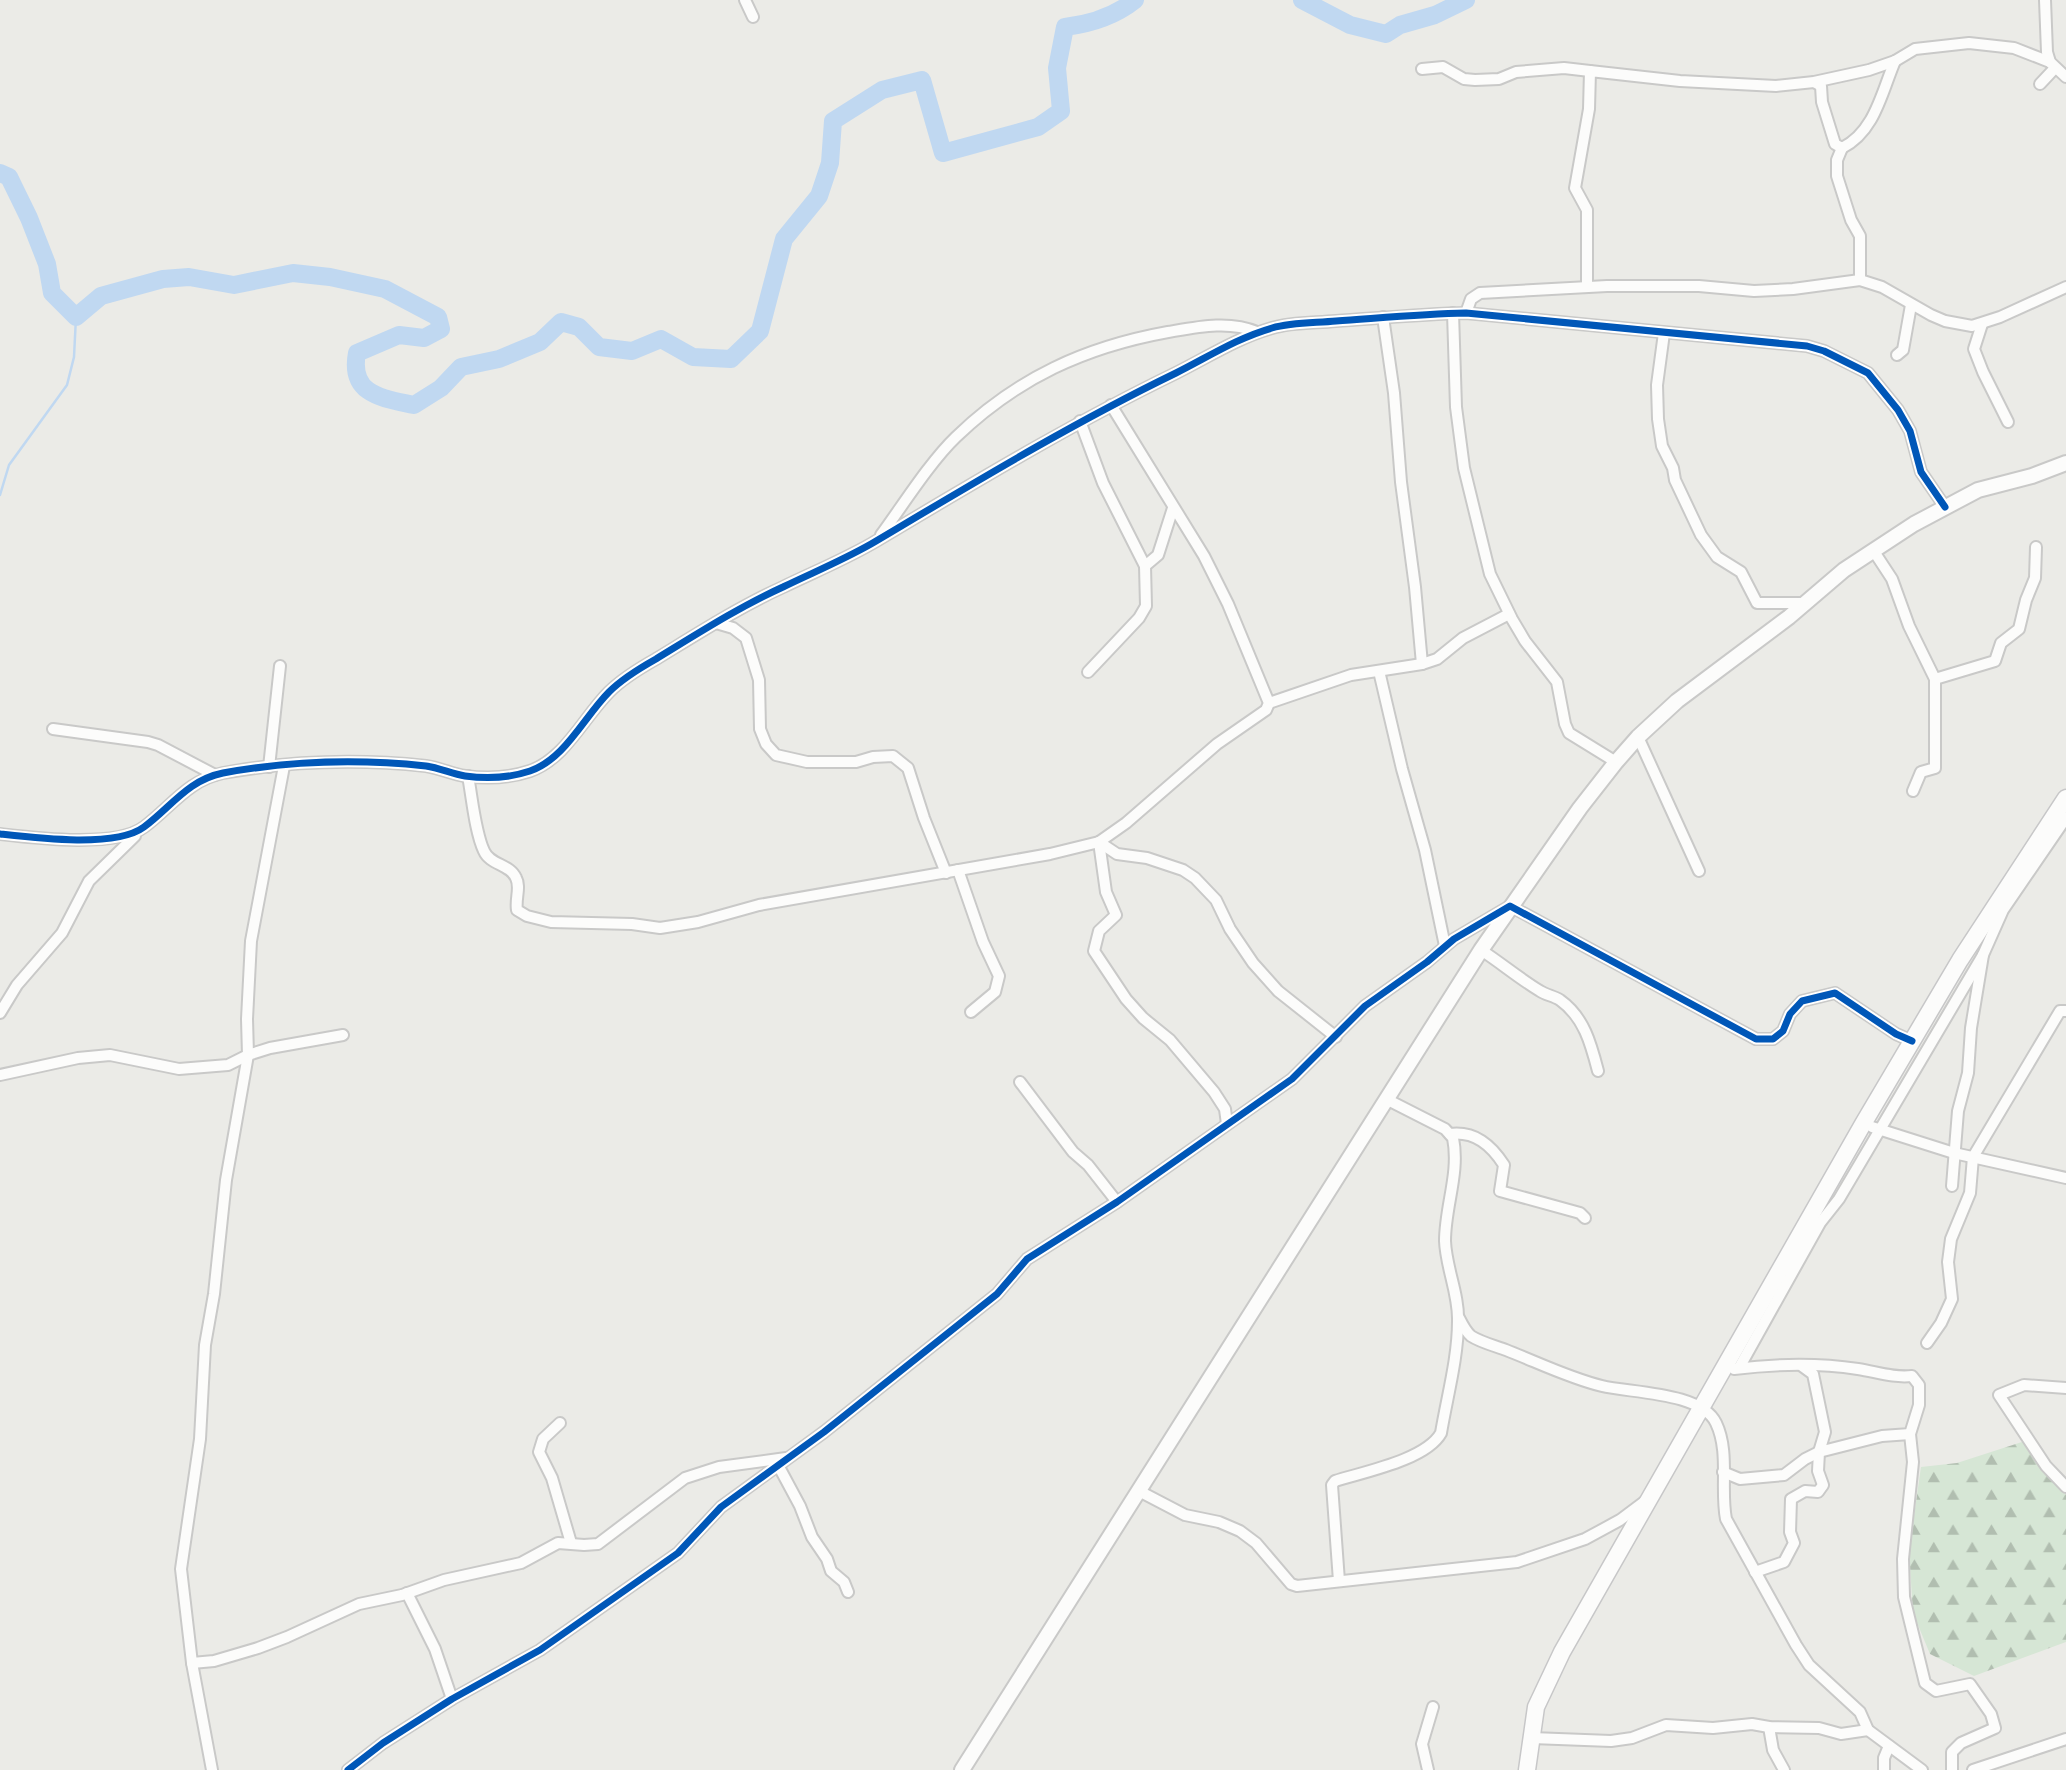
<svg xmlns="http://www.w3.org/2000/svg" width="2066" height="1770" viewBox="0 0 2066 1770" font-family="Quicksand,sans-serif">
	<defs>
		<pattern id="forest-firs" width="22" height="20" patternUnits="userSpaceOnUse" patternTransform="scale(1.75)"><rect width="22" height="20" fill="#d6e6d5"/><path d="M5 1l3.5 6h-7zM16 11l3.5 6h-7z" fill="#b1beb0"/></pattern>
	</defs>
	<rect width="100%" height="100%" fill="#ebebe7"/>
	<!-- forest -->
	<path fill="url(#forest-firs)" d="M2025,1441l41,54v147l-92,34 -44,-22 -17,-41 -4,-62 12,-84 36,-4z"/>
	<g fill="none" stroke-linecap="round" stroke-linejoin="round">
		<!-- stream -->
		<path stroke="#c0d8f1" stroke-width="2.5" d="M0,495l9,-30 58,-80 7,-28 2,-40"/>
		<!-- river -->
		<g stroke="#c0d8f1" stroke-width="18">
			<path d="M1302,0l48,25 36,9 14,-9 35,-10 31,-15"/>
			<path d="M0,173l9,4 20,41 18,46 5,29 24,24 25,-21 62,-17 26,-2 45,8 59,-12 37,4 55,12 53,28 3,12 -17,9 -25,-3 -42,18c-8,42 25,45 57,52l27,-17 20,-21 38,-8 41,-17 21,-20 18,5 20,20 33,4 29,-12 32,18 38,2 29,-28 24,-92 35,-43 11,-33 3,-42 49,-31 40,-10 21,73 95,-26 23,-16 -4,-43 8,-41c25,-3 50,-11 70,-27"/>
		</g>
		<defs>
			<g id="minor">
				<path d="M745,0l8,17"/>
				<path d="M2045,0l2,52 3,10 16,15"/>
				<path d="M1422,69l21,-2 21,12 11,1 24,-1 17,-7 48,-4 26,3"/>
				<path d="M1814,82l7,4 1,16 13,42 7,4c33,-16 40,-57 53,-87"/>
				<path d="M2040,84l15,-16"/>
				<path d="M1842,148l-5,12v16l14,44 9,16v44"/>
				<path d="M1587,287v-77l-12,-22 14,-79 1,-38 90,10 96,5 38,-4 55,-12 26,-9 20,-12 54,-6 45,5 36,14"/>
				<path d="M1453,313l3,94 8,61 26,106 22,45 13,22 32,41 8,42 4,9 47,29"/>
				<path d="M1466,313l5,-14 9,-6 127,-7h92l55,5 39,-2 67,-9 22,7 49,28 14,6 27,5 28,-9 66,-30"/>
				<path d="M1383,317l11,76 7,89 14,105 7,77"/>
				<path d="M1982,324l-8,25 9,23 25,50"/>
				<path d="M1664,333l-7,52 1,34 4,27 11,22 2,12 26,55 16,22 24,15 16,31h48"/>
				<path d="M1897,355l6,-5 8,-45"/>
				<path d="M1080,421l23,62 42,83"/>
				<path d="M881,535c22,-30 49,-73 75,-98 61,-59 129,-90 212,-105 29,-5 61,-12 89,0"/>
				<path d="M1873,550l19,29 17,47 26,53v89l-14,4 -8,19"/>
				<path d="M716,623l17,5 13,10 13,42 1,49 6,15 10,11 31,7h49l17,-5 20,-1 15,12 16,50 22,55"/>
				<path d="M1379,671l23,98 23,81 20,96"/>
				<path d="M1088,672l51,-54 7,-12 -1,-40 13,-11 15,-47"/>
				<path d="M1935,679l60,-18 6,-18 18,-14 7,-29 9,-22 1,-31"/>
				<path d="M1269,703l82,-28 71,-11 15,-5 26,-21 46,-24"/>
				<path d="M53,729l95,13 10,3 57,30"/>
				<path d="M1638,737l61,134"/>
				<path d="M269,767l11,-101"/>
				<path d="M468,776c4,21 7,56 16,75 6,14 26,13 32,27 5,9 -1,21 1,32l10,6 24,6 81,2 28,4 38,-6 61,-17 291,-51 49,-12 27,-19 91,-79 49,-34 3,-7 -41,-99 -24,-48 -93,-151"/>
				<path d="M0,834c35,4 116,14 144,-7 27,-20 44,-47 79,-54 66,-12 136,-14 203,-7 14,2 26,8 39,10 22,3 44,2 65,-5 35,-12 54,-54 79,-79 13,-13 31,-24 47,-33 41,-25 83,-52 127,-72 31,-15 58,-26 88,-43 101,-60 200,-120 305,-171 32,-16 61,-35 96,-45 20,-6 43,-5 64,-7 44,-3 87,-7 130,-8l341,33 17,5 44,22 30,37 12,21 11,41 24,35"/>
				<path d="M1099,842l7,50 10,23 -17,16 -5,20 32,48 17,19 27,22 44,52 11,17 2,15"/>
				<path d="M1099,842l18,12 30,4 36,12 12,8 21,22 14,29 23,34 25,28 58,46"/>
				<path d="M958,870l25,72 16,34 -4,16 -24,20"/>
				<path d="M1481,950c20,13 39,29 59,41 6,4 14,5 20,9 24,17 31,44 38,71"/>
				<path d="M0,1013l17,-28 45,-52 27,-52 46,-45"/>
				<path d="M0,1075l78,-17 32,-3 69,14 49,-4 20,-10 22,-7 73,-13"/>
				<path d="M1020,1082l53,70 15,13 29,37"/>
				<path d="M1872,1127l82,26 112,25"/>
				<path d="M1450,1134c25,-3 41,11 54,31l-4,26 80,22 5,5"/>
				<path d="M1952,1186l6,-75 10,-38 3,-45 12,-73 20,-45 63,-92"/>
				<path d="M1459,1318c3,6 7,14 12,18 9,6 24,10 35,14 31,12 63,28 96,36 29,7 99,6 114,37 14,29 4,66 10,96l70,126 13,20 51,47 8,18 54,40"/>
				<path d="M1927,1343l14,-20 11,-24 -4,-37 3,-23 19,-46 3,-36 87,-146h6"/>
				<path d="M1739,1368l81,-145 19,-24 144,-244"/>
				<path d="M2066,1388l-42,-3 -25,10 47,71 20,21"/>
				<path d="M560,1423l-17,16 -4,13 13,26 19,65"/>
				<path d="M1910,1434l3,28 -10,97 1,38 21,86 11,8 34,-7 21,30 4,14 -34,15 -9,9v18"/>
				<path d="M778,1465l22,41 12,31 15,22 4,12 13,11 4,10"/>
				<path d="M1723,1472l17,7 44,-4 21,-16 14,-7 63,-16 28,-2 9,-29v-20l-7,-9c-19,2 -35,-4 -54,-7 -40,-6 -83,-5 -124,0"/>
				<path d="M1139,1491l46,24 34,7 21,9 16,12 35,41 6,2 220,-24 68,-23 35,-19 24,-18"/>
				<path d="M1755,1572l29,-10 10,-19 -4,-11 1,-33 14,-8 13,1 5,-7 -5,-14 1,-19 6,-20 -12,-58 -11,-8"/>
				<path d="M1339,1581l-7,-96 3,-4c28,-9 91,-21 106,-48 6,-36 17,-75 17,-112 1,-27 -12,-53 -13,-80 0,-35 15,-68 8,-103l-8,-9 -57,-29"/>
				<path d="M407,1593l28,56 17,50"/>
				<path d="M192,1663l22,-2 44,-13 29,-11 72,-33 43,-9 42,-15 77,-17 37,-20 26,2 14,-1 87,-66 34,-11 67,-9"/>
				<path d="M1769,1727l4,23 11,20"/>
				<path d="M1532,1738l79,3 21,-3 34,-13 47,3 39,-4 17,3 50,1 22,6 27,-4"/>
				<path d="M212,1770l-20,-107 -11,-94 19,-130 5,-94 9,-51 12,-114 22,-125 -1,-36 4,-78 33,-175"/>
				<path d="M348,1770l35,-27 69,-44 88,-49 138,-97 43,-46 103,-75 173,-138 30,-35 90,-57 175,-123 73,-73 62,-44 27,-23 56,-33 246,133h17l10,-8 7,-17 12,-13 33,-8 61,41 16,7"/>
				<path d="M1428,1770l-6,-26 11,-37"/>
				<path d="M1884,1770v-12l5,-12"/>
				<path d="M1973,1770l93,-31"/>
			</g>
			<path id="tertiary" d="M962,1770l519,-820 99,-142 36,-46 22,-25 39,-36 112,-84 55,-47 70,-46 64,-34 54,-14 34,-13"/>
			<path id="secondary" d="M1527,1770l9,-63 26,-55 301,-528 97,-164 106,-162"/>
		</defs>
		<!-- minor casing -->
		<use href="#minor" stroke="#c9c9c8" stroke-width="14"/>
		<!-- tertiary casing -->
		<use href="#tertiary" stroke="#c9c9c8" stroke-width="18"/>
		<!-- secondary casing -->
		<use href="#secondary" stroke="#c7c7c8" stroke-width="19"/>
		<!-- minor -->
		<use href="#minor" stroke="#fcfcfb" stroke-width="10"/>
		<!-- tertiary -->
		<use href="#tertiary" stroke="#fcfcfb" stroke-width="14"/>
		<!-- secondary -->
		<use href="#secondary" stroke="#fcfcfb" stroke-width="16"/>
		<defs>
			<g id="cycleway">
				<path d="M0,834c35,4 116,14 144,-7 27,-20 44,-47 79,-54 66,-12 136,-14 203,-7 14,2 26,8 39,10 22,3 44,2 65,-5 35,-12 54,-54 79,-79 13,-13 31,-24 47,-33 41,-25 83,-52 127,-72 31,-15 58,-26 88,-43 101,-60 200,-120 305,-171 32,-16 61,-35 96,-45 20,-6 43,-5 64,-7 44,-3 87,-7 130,-8l341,33 17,5 44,22 30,37 12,21 11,41 24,35"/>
				<path d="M348,1770l35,-27 69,-44 88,-49 138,-97 43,-46 103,-75 173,-138 30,-35 90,-57 175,-123 73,-73 62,-44 27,-23 56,-33 246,133h17l10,-8 7,-17 12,-13 33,-8 61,41 16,7"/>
			</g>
		</defs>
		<!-- cycleway casing -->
		<use href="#cycleway" stroke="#fff" stroke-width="11"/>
		<!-- cycleway -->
		<use href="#cycleway" stroke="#0057b8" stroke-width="7"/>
	</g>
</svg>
